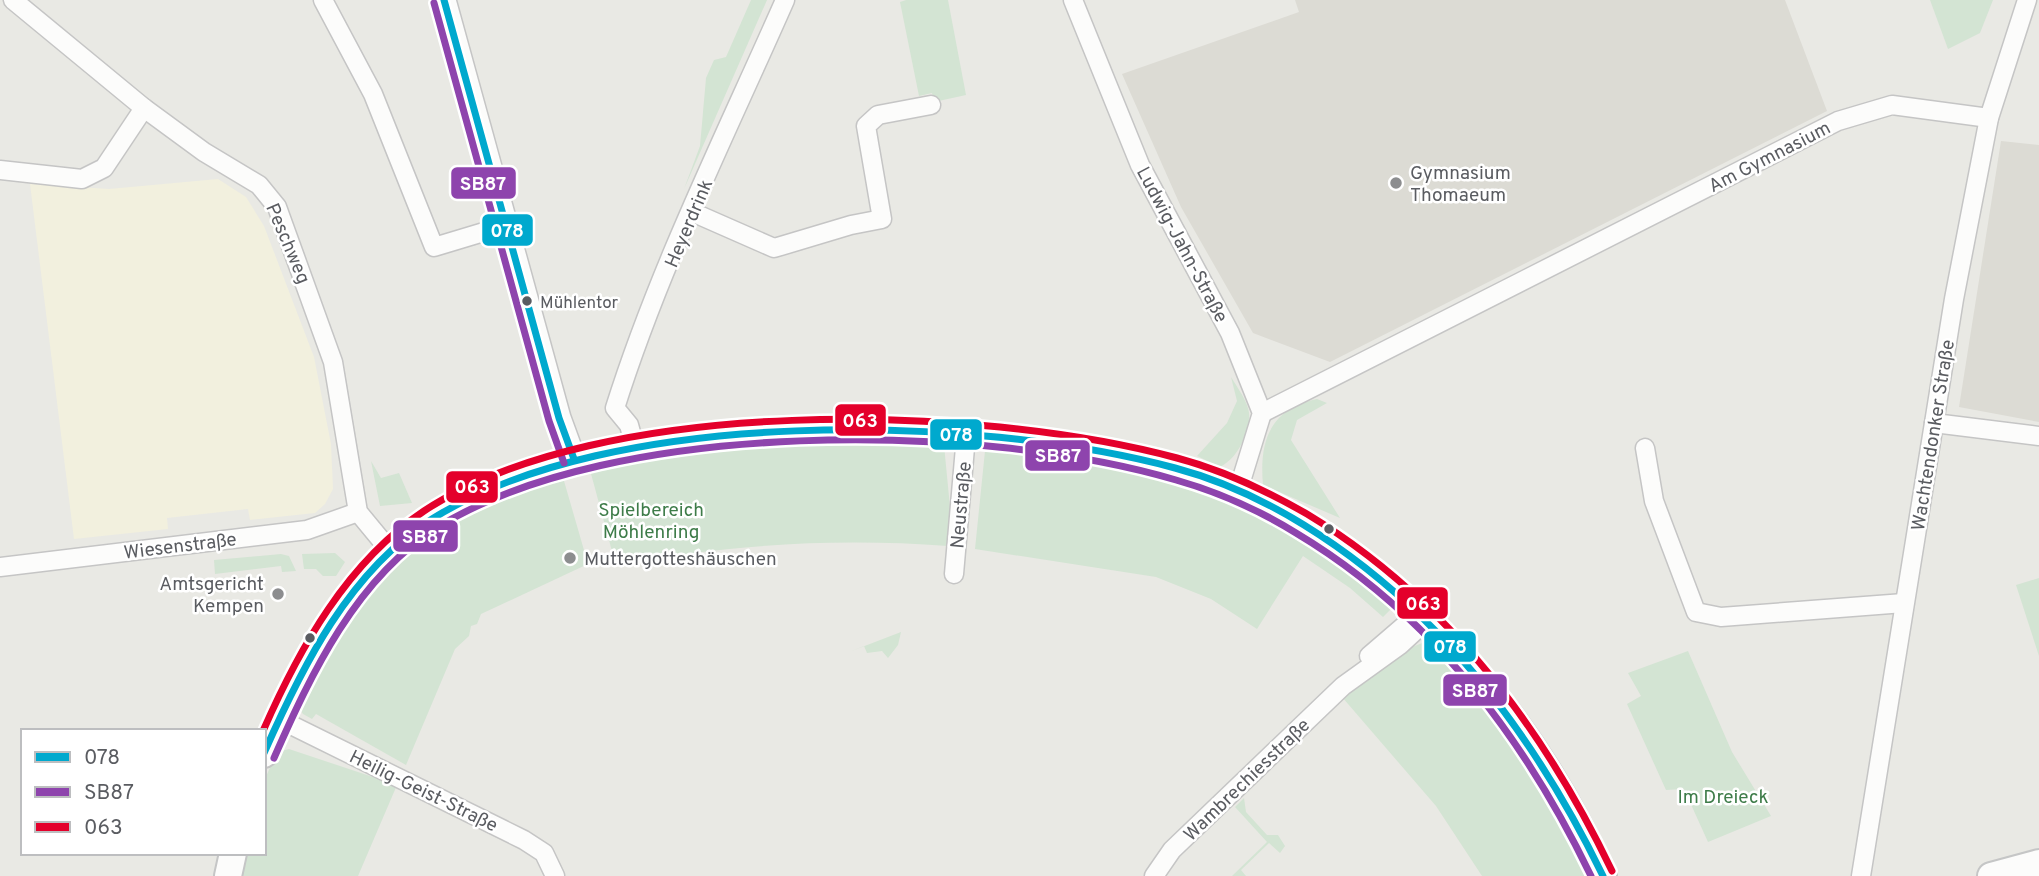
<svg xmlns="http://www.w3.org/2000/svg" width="2039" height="876" viewBox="0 0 2039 876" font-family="Overpass,sans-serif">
	<rect width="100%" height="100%" fill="#e9e9e4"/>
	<!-- commercial -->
	<path fill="#f2f0de" d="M218,179l28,18 18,29 50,131 17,87 2,45 -8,15 -10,9 -65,7 -2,-11 -81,9 1,11 -94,10 -44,-355 79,5z"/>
	<!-- education -->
	<g fill="#dcdbd4">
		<path d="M1295,0h490l42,111 -497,251 -77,-29 -72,-126 -59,-133 177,-62z"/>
		<path d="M2001,141l38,4v277l-80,-15z"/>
	</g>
	<!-- green -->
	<g fill="#d3e4d3">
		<path d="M751,0h16l-83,189 16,-43 6,-68 8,-18 12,-3z"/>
		<path d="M906,0h42l18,95 -32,7 -2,-9 -13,3 -19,-94z"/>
		<path d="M1930,0h63l-13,33 -32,16z"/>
		<path d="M1231,377c16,26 26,36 11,66 -6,11 -10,17 -22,24l-23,-11 30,-33 10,-22z"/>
		<path d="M1317,399l10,4 -30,17 -6,20 49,78 -77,-33c-4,-44 7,-76 54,-86z"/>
		<path d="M811,441l133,4 6,62 -2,39c-111,-8 -223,-2 -332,20l-26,-96 2,-5 47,-9z"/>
		<path d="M989,446c71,11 151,17 219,43 68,26 130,66 184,114v5l-9,9 -33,-29 -47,-32 -46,73 -46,-30 -55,-22 -181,-28 10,-98z"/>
		<path d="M371,461l10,17 18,-5 13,30 -32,3z"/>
		<path d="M562,474l26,90 -107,50 -4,10 -6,2 -2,10 -14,13 -49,116 -90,-51 -4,5 -9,-5 -6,-9 49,-88 70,-74 69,-42z"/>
		<path d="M335,553l10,9 -9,14h-13l-7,-7h-12l-2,-15z"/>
		<path d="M281,554l8,2 7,15 -14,1 -1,-6 -66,8 -1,-14z"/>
		<path d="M2039,578v78l-23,-71z"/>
		<path d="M901,632l-3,13 -10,13 -6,-7 -15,2 -3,-7 -15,6z"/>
		<path d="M1430,640l48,55 57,76 60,105h-113l-46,-70 -94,-109 70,-50z"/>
		<path d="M1688,651l44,101 39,64 -63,26 -24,-53 -18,1 -39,-86 14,-8 -13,-23z"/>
		<path d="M289,749l108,36 -39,91h-121l6,-23h21v-72l13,-29z"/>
		<path d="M1244,798l2,14 21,23h11l7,11 -5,7 -11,-10 -28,27 5,6h-14l35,-34 -32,-35z"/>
	</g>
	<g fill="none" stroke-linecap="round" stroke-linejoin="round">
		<defs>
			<g id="minor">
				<path d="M13,0l131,108 60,44 55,33 18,22 56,155 25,150 33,40"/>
				<path d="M323,0l50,94 61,153 73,-22"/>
				<path d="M1073,0l67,165 90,168 32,80 -24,78"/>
				<path d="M0,170l82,9 22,-11 40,-60"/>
				<path d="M692,212l82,36 77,-23 31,-6 -16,-93 12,-11 53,-10"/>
				<path d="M1262,413l576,-292 54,-16 97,13"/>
				<path d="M1934,423l105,13"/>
				<path d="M635,447l-6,-22 -14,-17c44,-140 111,-274 170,-408"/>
				<path d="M1645,448l9,53 42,111 25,5 183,-14"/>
				<path d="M0,567l307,-37 51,-18"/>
				<path d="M954,574l12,-138"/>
				<path d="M1369,656l50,-43"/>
				<path d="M279,719l245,121 20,13 11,23"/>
				<path d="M1154,876l18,-26 171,-164 57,-41 13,-12 6,-20"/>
				<path d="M1861,876l93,-577 35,-181 38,-118"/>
			</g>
			<path id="tertiary" d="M444,0l115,418 15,41"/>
			<g id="secondary">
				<path d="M264,754c38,-90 85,-178 167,-235 163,-112 558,-105 743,-51 45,13 89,33 130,57 132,78 237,211 299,351"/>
				<path d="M228,876l5,-23"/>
				<path d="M1991,876l48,-13"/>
			</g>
		</defs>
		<!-- minor casing -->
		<use href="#minor" stroke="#c5c5c5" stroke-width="21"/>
		<!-- tertiary casing -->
		<use href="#tertiary" stroke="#c5c5c5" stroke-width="26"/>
		<!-- secondary casing -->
		<use href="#secondary" stroke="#c5c6c6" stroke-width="30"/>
		<!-- minor -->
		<use href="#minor" stroke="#fcfcfb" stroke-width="18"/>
		<!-- tertiary -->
		<use href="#tertiary" stroke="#fcfcfb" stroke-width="23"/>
		<!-- secondary -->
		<use href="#secondary" stroke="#fcfcfb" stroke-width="26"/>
		<defs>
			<g id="bus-1">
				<path d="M444,0l115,418 15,41"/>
				<path d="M264,753c38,-86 85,-182 168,-234 180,-113 542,-105 743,-51 45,12 90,33 129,57 136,84 230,209 299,351"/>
			</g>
			<g id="bus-2">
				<path d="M434,3l115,418 15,42"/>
				<path d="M274,758c37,-84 82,-180 164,-231 177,-109 542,-105 738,-47 42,12 83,30 120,53 134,80 228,204 295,343"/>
			</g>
			<path id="bus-3" d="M263,731c36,-82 84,-169 161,-220 178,-117 553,-107 753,-53 45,12 90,33 130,56 139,84 236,213 305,357"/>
		</defs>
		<!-- bus-1 casing -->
		<use href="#bus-1" stroke="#fff" stroke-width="12"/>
		<!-- bus-2 casing -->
		<use href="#bus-2" stroke="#fff" stroke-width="12"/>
		<!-- bus-3 casing -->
		<use href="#bus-3" stroke="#fff" stroke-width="12"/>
		<!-- bus-1 -->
		<use href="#bus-1" stroke="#00a9ce" stroke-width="7"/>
		<!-- bus-2 -->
		<use href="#bus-2" stroke="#8e44ad" stroke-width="7"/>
		<!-- bus-3 -->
		<use href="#bus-3" stroke="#e4002b" stroke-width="7"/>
	</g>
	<!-- markers -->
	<g fill="#8c8d8f" stroke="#fff" stroke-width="2.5">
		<circle cx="1396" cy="183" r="7"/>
		<circle cx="570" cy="558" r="7"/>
		<circle cx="278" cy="594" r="7"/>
	</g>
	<g fill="#5a5c61" stroke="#fff" stroke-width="2.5">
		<circle cx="527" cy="301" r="6"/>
		<circle cx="1329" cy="529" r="6"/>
		<circle cx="310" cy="638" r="6"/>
	</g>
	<g text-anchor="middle" stroke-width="5" stroke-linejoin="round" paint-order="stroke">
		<!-- bus labels -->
		<g font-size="17" fill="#5a5c61" stroke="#fff" text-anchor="start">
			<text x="540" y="308">Mühlentor</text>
		</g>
		<!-- street labels -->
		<g font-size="19" fill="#5a5c61" stroke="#fff">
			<text transform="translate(1769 156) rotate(-27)" y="7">Am Gymnasium</text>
			<text transform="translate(688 223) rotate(-67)" y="7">Heyerdrink</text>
			<text transform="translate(289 243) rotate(67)" y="7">Peschweg</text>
			<text transform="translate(1183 244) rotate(62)" y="7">Ludwig-Jahn-Straße</text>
			<text transform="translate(1932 435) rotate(-81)" y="7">Wachtendonker Straße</text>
			<text transform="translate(960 505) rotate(-85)" y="7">Neustraße</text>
			<text transform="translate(180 545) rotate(-7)" y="7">Wiesenstraße</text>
			<text transform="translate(1246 779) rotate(-44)" y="7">Wambrechiesstraße</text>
			<text transform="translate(424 790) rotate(26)" y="7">Heilig-Geist-Straße</text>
		</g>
		<!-- poi labels -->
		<g font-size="19" fill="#5a5c61" stroke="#fff" text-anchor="start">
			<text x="1410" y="179">Gymnasium<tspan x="1410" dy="22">Thomaeum</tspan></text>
			<text x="584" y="565">Muttergotteshäuschen</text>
			<text x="264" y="590" text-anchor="end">Amtsgericht<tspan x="264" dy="22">Kempen</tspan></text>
		</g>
		<!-- park labels -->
		<g font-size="19" fill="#3e7c49" stroke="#fff">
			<text x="651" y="516">Spielbereich<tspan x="651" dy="22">Möhlenring</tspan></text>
			<text x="1723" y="803">Im Dreieck</text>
		</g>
	</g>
	<g stroke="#fff" stroke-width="2.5">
		<rect x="450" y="166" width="67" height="34" rx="7" fill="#8e44ad"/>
		<rect x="481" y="213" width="53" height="34" rx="7" fill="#00a9ce"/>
		<rect x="834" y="403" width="53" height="34" rx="7" fill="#e4002b"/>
		<rect x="929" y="418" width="54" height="33" rx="7" fill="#00a9ce"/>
		<rect x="1024" y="439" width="67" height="33" rx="7" fill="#8e44ad"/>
		<rect x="445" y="470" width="54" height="34" rx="7" fill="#e4002b"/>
		<rect x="392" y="519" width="67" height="34" rx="7" fill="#8e44ad"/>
		<rect x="1396" y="586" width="53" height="34" rx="7" fill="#e4002b"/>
		<rect x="1423" y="630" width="54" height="33" rx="7" fill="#00a9ce"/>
		<rect x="1442" y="673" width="66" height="34" rx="7" fill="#8e44ad"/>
	</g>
	<g font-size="19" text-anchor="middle" font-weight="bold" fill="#fff">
		<text x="483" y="190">SB87</text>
		<text x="507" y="237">078</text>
		<text x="860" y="427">063</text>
		<text x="956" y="441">078</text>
		<text x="1058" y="462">SB87</text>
		<text x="472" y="493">063</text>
		<text x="425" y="543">SB87</text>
		<text x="1423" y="610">063</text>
		<text x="1450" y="653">078</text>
		<text x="1475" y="697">SB87</text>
	</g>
	<!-- legend -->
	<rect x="21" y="729" width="245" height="126" fill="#ffffff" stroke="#bdbec0" stroke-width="2"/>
	<rect x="35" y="752" width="35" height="10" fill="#00a9ce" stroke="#bdbec0" stroke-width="2"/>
	<text x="84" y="764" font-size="21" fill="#5a5c61">078</text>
	<rect x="35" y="787" width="35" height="10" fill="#8e44ad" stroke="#bdbec0" stroke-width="2"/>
	<text x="84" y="799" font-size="21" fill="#5a5c61">SB87</text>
	<rect x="35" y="822" width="35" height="10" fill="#e4002b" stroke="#bdbec0" stroke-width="2"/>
	<text x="84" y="834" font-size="21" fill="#5a5c61">063</text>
</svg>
